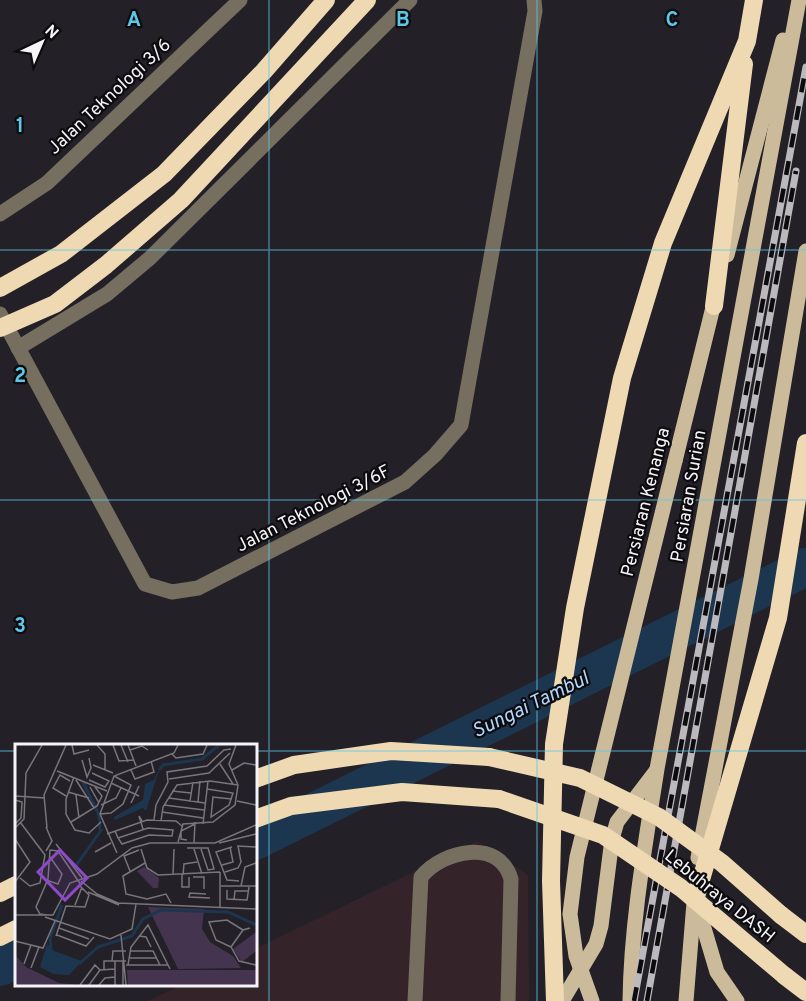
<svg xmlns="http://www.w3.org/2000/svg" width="806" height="1001" viewBox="0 0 806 1001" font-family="Overpass,sans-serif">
	<rect width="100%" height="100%" fill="#242027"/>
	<!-- commercial -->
	<path fill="#35232a" d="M477,841l51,34 1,126h-381l34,-16 73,-1v-35z"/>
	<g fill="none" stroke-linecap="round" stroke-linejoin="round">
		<!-- river -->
		<g stroke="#1d364f" stroke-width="38">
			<path d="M255,841l551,-274"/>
			<path d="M0,967l16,-8"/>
		</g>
		<!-- minor -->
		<g stroke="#766e5f" stroke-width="15">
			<path d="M0,214l47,-31 193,-183"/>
			<path d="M0,314l145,270 27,8 26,-4 207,-106 30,-27 26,-30 74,-414 -1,-11"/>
			<path d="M18,348l89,-54 43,-36 260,-258"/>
			<path d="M415,1001l6,-124c22,-27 78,-39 90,2l-3,122"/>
		</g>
		<!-- primary -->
		<g stroke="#ccbb9b" stroke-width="15">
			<path d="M727,255l56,-215"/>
			<path d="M675,461l41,-166"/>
			<path d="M698,858l53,-279 55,-328"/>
			<path d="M698,908l19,64 20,29"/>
			<path d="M562,1001l34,-57 5,-18 11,-87 5,-17 39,-51"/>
			<path d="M630,1001c1,-77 15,-155 27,-232l142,-769"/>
			<path d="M686,1001l9,-111"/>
		</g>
		<!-- motorway -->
		<g stroke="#eed9b3" stroke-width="18">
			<path d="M0,288l61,-34 103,-80 100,-103 62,-71"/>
			<path d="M714,306l30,-242"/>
			<path d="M255,779l39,-14 97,-14 98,6"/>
			<path d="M255,819l36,-13 111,-14 97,7"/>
			<path d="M0,893l16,-8"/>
			<path d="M695,900l83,-282 28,-175"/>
			<path d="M781,915l25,19"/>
			<path d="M0,937l16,-8"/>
			<path d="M785,976l21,16"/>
			<path d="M555,1001l-4,-120 3,-137 21,-136 47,-230 41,-135 84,-202 7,-41"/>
		</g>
		<defs>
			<g id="rail">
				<path d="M634,1001l172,-934"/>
				<path d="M647,1001l149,-830"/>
			</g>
		</defs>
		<!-- rail casing -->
		<use href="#rail" stroke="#bcb9be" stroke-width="7"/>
		<!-- rail -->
		<use href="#rail" stroke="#0c0b0e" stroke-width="4.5" stroke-dasharray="14" stroke-linecap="butt"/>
		<!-- primary-bridge -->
		<path stroke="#ccbb9b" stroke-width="15" d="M592,1001l-16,-45 -6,-42 7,-57 98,-396"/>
		<!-- motorway-bridge -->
		<g stroke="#eed9b3" stroke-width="18">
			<path d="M0,328l55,-24 51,-39 75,-65 186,-200"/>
			<path d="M489,757l91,21 79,39 63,46 59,52"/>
			<path d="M499,799l104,36 78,53 104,88"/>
		</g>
	</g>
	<!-- grid -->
	<path fill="none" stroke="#5dc7e8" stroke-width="1.5" stroke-opacity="0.55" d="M269,0v1001M537,0v1001M0,250h806M0,500h806M0,751h16M255,751h551"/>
	<g text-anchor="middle" stroke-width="4.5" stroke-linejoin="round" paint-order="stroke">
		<!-- street labels -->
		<g font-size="18" fill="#f6f4f8" stroke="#0c0b0e">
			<text transform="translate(109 96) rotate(-43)" y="6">Jalan Teknologi 3/6</text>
			<text transform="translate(688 496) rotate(-80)" y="6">Persiaran Surian</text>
			<text transform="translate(645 502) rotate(-76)" y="6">Persiaran Kenanga</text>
			<text transform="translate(313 508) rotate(-27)" y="6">Jalan Teknologi 3/6F</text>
			<text transform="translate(720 896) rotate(39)" y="6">Lebuhraya DASH</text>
		</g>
		<!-- water labels -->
		<g font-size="20" font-style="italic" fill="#b1d6fe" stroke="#0c0b0e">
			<text transform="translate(530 704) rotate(-26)" y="7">Sungai Tambul</text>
		</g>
	</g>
	<!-- overview -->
	<g transform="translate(15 744)">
		<rect width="242" height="242" fill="#242027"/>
		<path d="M129,123l15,11 -1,10h-5l-16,-17zM133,163l56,2 -2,20 8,13 23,14 8,12 -63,1zM241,188v19l-14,11 -9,-13zM0,211l11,12 33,16 18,2h-62zM112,226h129v15h-128z" fill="#45344f"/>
		<path d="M145,23l-14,44 -3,-3 -28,12 -1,-3 29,-17 2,-16 9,-4zM32,200l7,7 28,10 -13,14 -15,-1 -14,-7z" fill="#1d364f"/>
		<path fill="none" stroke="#1d364f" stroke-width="3" d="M144,26l4,-5 39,-6 17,-14M68,38l16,33 1,15M60,123l27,-38M36,206l-1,-12 12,-33M64,220l19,-17 34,-11 11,-17 18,-9 67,2 28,13"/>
		<path fill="none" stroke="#78757b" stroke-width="1.5" d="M57,1l2,9 15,-4M82,1l8,9v16M98,1l6,16 15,-1M106,1l7,17M113,1l8,21M115,6l12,-4 6,4M157,10l4,4 27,-4 4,-9M67,16l5,17 4,-9 -2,-10M205,20l13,20M78,21l20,8M116,26l4,9 19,-7 -3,-11M217,26l12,-7 12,2M42,27l50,20M59,33l-8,22v15l9,16 14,3 12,-11M154,35l40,-6 21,-20M61,36l18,28M74,36l16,7 4,-6 -17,-8M96,39l28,13M75,43l9,16M192,45l26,4 -4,12 -18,12 2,-20M157,47l19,2M53,48l21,6M61,51l3,23M0,52l30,2M51,52l-13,-8 7,-13 10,6M197,53l20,2M154,54l36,5M0,56l7,2 -1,16 -6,6M175,57l3,-19M222,57l19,4M183,58l2,-21M116,59l8,-17M86,61l15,-7 5,-10M149,61l40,5M147,68l41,6M85,70l11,-1 12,-9 8,-19 -17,-9M139,76l2,-15 12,-23 -1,-10 40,-6 17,-16 7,-1M127,77l-3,-5 4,13M146,77l2,-14 14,-22 33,-4 28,4M5,78l25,33 -5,28 -10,3 -10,-8M56,78l26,-16 5,-10 -7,-9M188,80l5,-43M0,84l9,-9 2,-46 16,-28M32,84l-3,-33 22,-50M100,87l3,7 4,6 27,-9 23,1 1,-6 -25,-2 -30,10M92,90l40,-14 29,1 6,5M0,95l15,23 -15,20M172,96l-6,-1v-8l14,-7M163,98l5,-18 30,-2 22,-17 3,-20 -9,-21 7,-19M179,99l1,-21M204,99l37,-9M41,100l26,34M222,102l19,1M217,103l-16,5 11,28 12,1M172,104h21l6,21 -6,1 -7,-21M126,105l6,19 11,7 62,-3M179,105l8,25M31,107l6,-10 -6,-14M80,108l16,-9M102,109l-17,-39 14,-38 60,-23 4,-8M130,119l-22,13 3,18 21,5 19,-5 5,9M207,121l11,-3 -3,-15M115,127l-6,-15 15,-6M205,128v36M210,128l13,-4 3,-6 -3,-16M158,131l1,-26M167,131v12h7v-10M168,131l1,-11 13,-2M178,133h11v12M31,136l12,4 4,-10 -12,-17M66,137l16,13 21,9 138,6M206,142h35M226,142l4,-19 11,-4M212,146v9l20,1 2,-13M73,148l31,13M191,150l-16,-1 -1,4 21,1M219,156l1,-9h13M60,161l7,-18M0,171h38l17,-32 27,-9 35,-26 18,-5h65l41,-18M32,171l-7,-1 -4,-7 12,-28 2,-29 8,1 23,34M30,173l65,22 22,-10 4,-25M44,184l30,11M42,191l29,11 8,-9M106,191l5,50M41,192l10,-30 19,1 4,-12 -9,-9M124,192l7,1 5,10M0,197l28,7 12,-27M216,203l-15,-7 -7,-18 18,-2 16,10M216,203l8,14 17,4M216,203l12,-17 7,-2M115,207h23l7,14M114,214h27M97,217l1,-10h13M9,220l7,-19M111,221h42M113,221l3,-18 17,-22 22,44M16,224l8,-21M89,225v-8h22M65,241l15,-20 5,5M74,241l11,-15 15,-1M84,241l6,-7 10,-1M100,241v-24M108,241v-24"/>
		<path fill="#8d4ac8" fill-opacity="0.15" stroke="#8d4ac8" stroke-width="3" d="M45,106l27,28 -22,22 -27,-28z"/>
		<rect width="242" height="242" fill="none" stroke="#f6f4f8" stroke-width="3"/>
	</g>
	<g font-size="20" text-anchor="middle" font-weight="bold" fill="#5dc7e8" stroke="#0c0b0e" stroke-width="4.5" stroke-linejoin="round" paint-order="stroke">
		<text x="134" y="26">A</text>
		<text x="403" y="26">B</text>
		<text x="672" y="26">C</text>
		<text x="20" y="132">1</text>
		<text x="20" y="382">2</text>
		<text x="20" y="632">3</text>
	</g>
	<!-- north arrow -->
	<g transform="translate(42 42) rotate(44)" stroke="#0c0b0e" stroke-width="4.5" paint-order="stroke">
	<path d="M0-4.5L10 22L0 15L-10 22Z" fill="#f6f4f8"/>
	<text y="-9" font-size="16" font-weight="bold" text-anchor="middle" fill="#f6f4f8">N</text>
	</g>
</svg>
